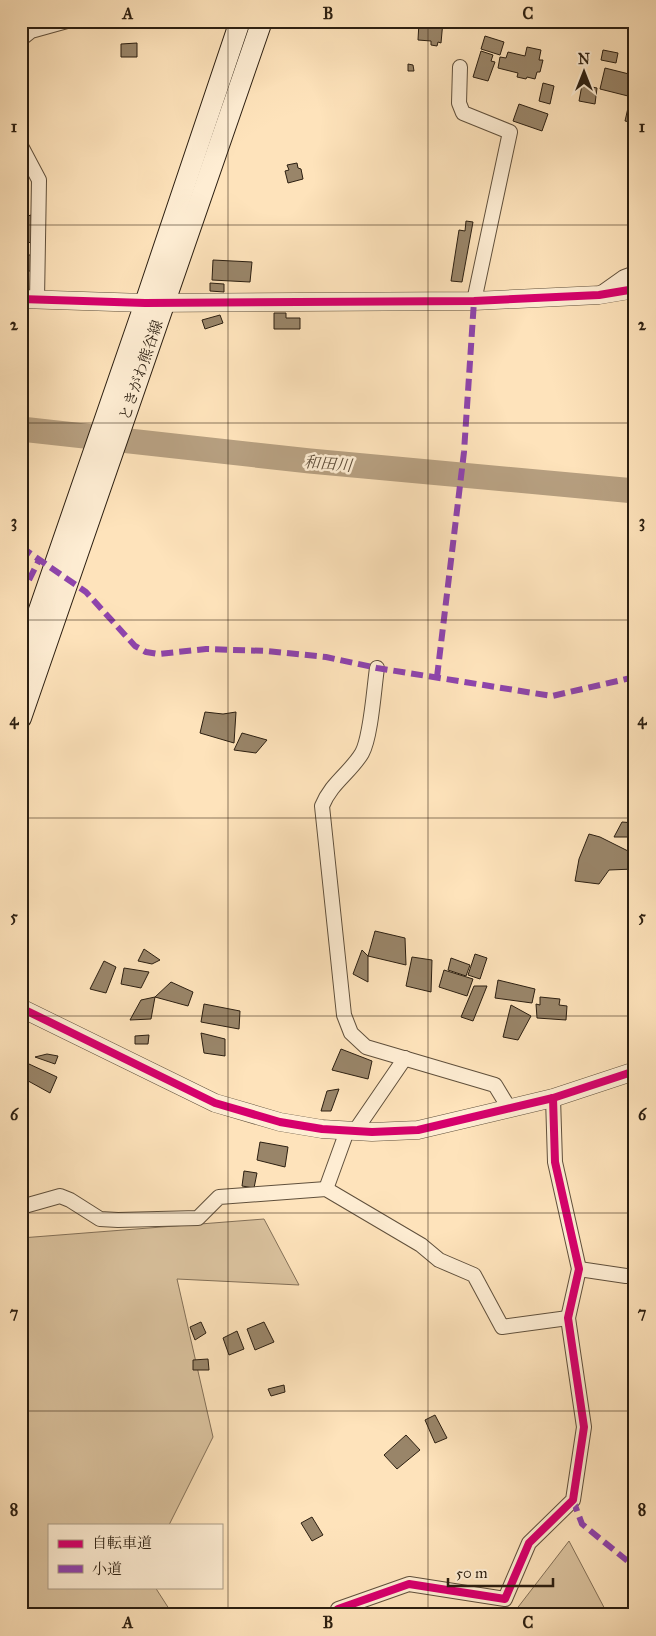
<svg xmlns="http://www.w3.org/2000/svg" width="656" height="1636" viewBox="0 0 656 1636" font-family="'IM FELL Great Primer','Noto Serif JP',serif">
	<rect width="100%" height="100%" fill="#fee3bb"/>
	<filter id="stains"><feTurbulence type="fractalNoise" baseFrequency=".004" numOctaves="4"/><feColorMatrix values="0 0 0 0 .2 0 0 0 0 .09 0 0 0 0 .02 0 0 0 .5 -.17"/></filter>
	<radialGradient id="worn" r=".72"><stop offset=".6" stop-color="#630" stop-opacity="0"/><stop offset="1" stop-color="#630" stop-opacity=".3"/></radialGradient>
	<!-- green -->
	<g fill="#dac29e" stroke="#837058">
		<path d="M264,1219l35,66 -122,-6 36,158 -44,88h-120v62h106l18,28h-152v-377z"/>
		<path d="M569,1541l39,74h-96z"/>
	</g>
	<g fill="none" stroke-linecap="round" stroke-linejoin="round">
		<!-- river -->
		<path stroke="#b7a081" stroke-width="25" d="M21,429l289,32 325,30"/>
	</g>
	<!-- building -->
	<g fill="#998569" stroke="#2c1f11">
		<path d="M433,21h10l-2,22 -3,-1 -1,4 -6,-1v-4l-13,-1 1,-18 14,1z"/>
		<path d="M485,36l19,6 -4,13 -19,-6z"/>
		<path d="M137,43v14h-16v-13z"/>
		<path d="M527,47l14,3 -2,10h4l-3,12h-3l-2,7 -8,-2 -1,2 -9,-2 1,-4 -20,-5 2,-11 6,1 2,-6 17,4z"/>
		<path d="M603,50l15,3 -2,10 -15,-3z"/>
		<path d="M481,51l12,4 -2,6 4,1 -7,19 -15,-4z"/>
		<path d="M408,64l5,1 1,6h-6z"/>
		<path d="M605,68l28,7 -5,21 -28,-7z"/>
		<path d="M543,83l11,3 -4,18 -11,-3z"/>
		<path d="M582,85l15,3 -2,16 -16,-3z"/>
		<path d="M630,99l5,1v23l-10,-2z"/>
		<path d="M519,104l29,10 -6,17 -29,-10z"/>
		<path d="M297,163l1,5 3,1 2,10 -15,4 -3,-12 4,-1 -2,-5z"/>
		<path d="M31,215l1,27 -11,2v-26z"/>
		<path d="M466,221l7,1 -11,60 -11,-1 8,-51 6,1z"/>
		<path d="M21,255h11v16h-7v5h-4z"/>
		<path d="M213,260l39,2 -2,20 -38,-2z"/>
		<path d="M210,283l14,1v8l-14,-1z"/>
		<path d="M274,313h12v5h14v11h-26z"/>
		<path d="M220,315l3,8 -18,6 -3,-9z"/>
		<path d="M205,712l18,2 13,-2 -2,31 -34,-10z"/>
		<path d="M242,733l25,7 -11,13 -22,-3z"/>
		<path d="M21,814h3l1,13h-4z"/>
		<path d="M622,822l13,1v14h-21z"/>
		<path d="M589,834l11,3 34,17v15l-25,1 -10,14 -24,-3 4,-22z"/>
		<path d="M375,931l30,7 1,27 -38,-9z"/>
		<path d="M144,949l16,11 -8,4 -14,-3z"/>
		<path d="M362,950l6,6v26l-15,-8z"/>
		<path d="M475,954l12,4 -7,21 -12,-4z"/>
		<path d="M412,957l20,3 -1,32 -25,-6z"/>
		<path d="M451,958l19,7 -4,11 -18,-6z"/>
		<path d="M104,961l12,6 -10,26 -16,-4z"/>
		<path d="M124,968l25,4 -8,16 -20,-4z"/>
		<path d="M444,970l29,9 -6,17 -28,-9z"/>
		<path d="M498,980l37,9 -3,14 -37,-5z"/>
		<path d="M171,982l22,10 -5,14 -33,-9z"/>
		<path d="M474,986h13l-14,35 -12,-4z"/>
		<path d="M155,997l-4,22 -21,1 11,-20z"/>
		<path d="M540,997l20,2 -1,6 8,1 -1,14 -29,-2 -1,-14 4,1z"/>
		<path d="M204,1004l36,7 -1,18 -38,-7z"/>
		<path d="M511,1005l20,11 -13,24 -15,-3z"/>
		<path d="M201,1033l24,6v17l-21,-3z"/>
		<path d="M149,1035l-1,9h-13v-8z"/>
		<path d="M341,1049l31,12 -4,18 -36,-9z"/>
		<path d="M47,1054l11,2 -3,8 -20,-7z"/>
		<path d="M29,1064l28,13 -7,16 -29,-16v-3z"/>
		<path d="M339,1089l-8,22h-10l6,-20z"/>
		<path d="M260,1142l28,5 -3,20 -28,-7z"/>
		<path d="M244,1171l13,2 -3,15 -12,-2z"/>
		<path d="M201,1322l5,11 -11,7 -5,-13z"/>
		<path d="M264,1322l10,20 -19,8 -8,-21z"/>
		<path d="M237,1331l7,18 -15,6 -6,-17z"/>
		<path d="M208,1359l1,11h-16v-10z"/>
		<path d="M284,1385l1,7 -14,4 -3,-7z"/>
		<path d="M435,1415l12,23 -12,5 -10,-23z"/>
		<path d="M406,1435l14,15 -23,19 -13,-14z"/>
		<path d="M312,1517l11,18 -11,6 -11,-18z"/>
		<path d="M363,1608l16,1v6h-16z"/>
	</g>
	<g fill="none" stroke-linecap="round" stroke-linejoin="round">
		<defs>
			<g id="minor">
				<path d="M21,39l10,-8 36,-10"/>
				<path d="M460,67l-1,36 4,10 47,19 -36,169"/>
				<path d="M21,146l18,34 -2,120"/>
				<path d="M600,294l24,-17 11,-4"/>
				<path d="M377,668c-3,20 -6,69 -15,85 -11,19 -31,30 -40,53l22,209 7,18 15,14 129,38 14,23"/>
				<path d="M355,1131l50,-73"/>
				<path d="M326,1189l21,-58"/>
				<path d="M21,1207l39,-11 10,4 30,19 18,1 80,-2 21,-21 107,-8 95,56 18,15 35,15 28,52 66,-9"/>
				<path d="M579,1269l47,7h9"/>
				<path d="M338,1609l71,-25 96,15 24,-56 44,-43 11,-73 -16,-109 11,-49 -24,-107 -2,-64"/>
			</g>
			<g id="tertiary">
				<path d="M21,299l124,4 329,-2 125,-6 36,-6"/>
				<path d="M21,1008l194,95 65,19 42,7 50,3 46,-2 135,-32 82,-27"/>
			</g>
			<g id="secondary">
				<path d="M21,662l124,-359 95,-282"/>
				<path d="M21,718l241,-697"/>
			</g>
		</defs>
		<!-- minor casing -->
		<use href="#minor" stroke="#60503c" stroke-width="16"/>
		<!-- tertiary casing -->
		<use href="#tertiary" stroke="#60503c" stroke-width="19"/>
		<!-- secondary casing -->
		<use href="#secondary" stroke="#2c1f11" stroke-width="22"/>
		<!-- minor -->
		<use href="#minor" stroke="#feedd3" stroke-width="14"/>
		<!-- tertiary -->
		<use href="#tertiary" stroke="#feedd3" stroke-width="18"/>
		<!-- secondary -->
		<use href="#secondary" stroke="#feedd3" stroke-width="20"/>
		<!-- quiet -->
		<g stroke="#8e44ad" stroke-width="6" stroke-dasharray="12 6" stroke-linecap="butt">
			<path d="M21,547l65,45 49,54 11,6 12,2 48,-5 61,2 59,6 51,11 175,28 83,-19"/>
			<path d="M21,596l18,-36"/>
			<path d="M437,677l27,-225 10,-151"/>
			<path d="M573,1500l9,24 53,43"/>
		</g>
		<defs>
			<g id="cycleway">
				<path d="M21,299l124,4 329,-2 125,-6 36,-6"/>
				<path d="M21,1008l194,95 65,19 42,7 50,3 46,-2 135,-32 82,-27"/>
				<path d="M338,1609l71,-25 96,15 24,-56 44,-43 11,-73 -16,-109 11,-49 -24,-107 -2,-64"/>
			</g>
		</defs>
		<!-- cycleway casing -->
		<use href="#cycleway" stroke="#feedd3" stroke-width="11"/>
		<!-- cycleway -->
		<use href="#cycleway" stroke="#d6006c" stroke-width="8"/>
	</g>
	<!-- grid -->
	<path fill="none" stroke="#2c1f11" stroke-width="1" stroke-opacity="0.55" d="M228,21v1594M428,21v1594M21,225h614M21,423h614M21,620h614M21,818h614M21,1016h614M21,1213h614M21,1411h614"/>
	<g text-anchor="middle" stroke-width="5" stroke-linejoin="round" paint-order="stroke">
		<!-- street labels -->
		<g font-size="15" fill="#2c1f11" stroke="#feedd3">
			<text transform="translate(141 370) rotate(-71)" y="5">ときがわ熊谷線</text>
		</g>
		<!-- water labels -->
		<g font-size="16" font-style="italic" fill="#5d4c38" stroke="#feedd3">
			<text transform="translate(328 463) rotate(5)" y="6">和田川</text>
		</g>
	</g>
	<!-- margin -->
	<rect width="656" height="1636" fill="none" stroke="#fee3bb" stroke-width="55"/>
	<!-- legend -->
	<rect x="48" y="1524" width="175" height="65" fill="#feedd3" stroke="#aa9b85"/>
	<rect x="58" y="1540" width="25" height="8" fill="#d6006c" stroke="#aa9b85"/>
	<text x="92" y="1548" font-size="15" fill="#2c1f11">自転車道</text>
	<rect x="58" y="1565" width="25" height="8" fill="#8e44ad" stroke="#aa9b85"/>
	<text x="92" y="1574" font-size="15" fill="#2c1f11">小道</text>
	<!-- north arrow -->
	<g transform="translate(584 72)" stroke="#feedd3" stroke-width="4" paint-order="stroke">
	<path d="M0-4L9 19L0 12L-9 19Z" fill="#2c1f11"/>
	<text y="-8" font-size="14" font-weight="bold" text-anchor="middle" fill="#2c1f11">N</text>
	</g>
	<!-- scale -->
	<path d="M448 1578v8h105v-8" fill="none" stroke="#2c1f11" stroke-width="2.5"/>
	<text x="456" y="1578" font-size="15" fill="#2c1f11" stroke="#feedd3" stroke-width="4" paint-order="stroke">50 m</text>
	<rect x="28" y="28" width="600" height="1580" fill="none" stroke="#2c1f11" stroke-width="2"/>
	<g font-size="16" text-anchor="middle" font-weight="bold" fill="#2c1f11">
		<text x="128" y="19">A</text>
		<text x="328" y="19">B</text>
		<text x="528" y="19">C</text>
		<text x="14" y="132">1</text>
		<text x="642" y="132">1</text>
		<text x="14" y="330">2</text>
		<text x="642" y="330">2</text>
		<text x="14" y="527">3</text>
		<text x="642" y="527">3</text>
		<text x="14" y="725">4</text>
		<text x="642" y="725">4</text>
		<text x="14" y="922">5</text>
		<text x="642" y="922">5</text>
		<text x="14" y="1120">6</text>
		<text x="642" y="1120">6</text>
		<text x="14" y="1318">7</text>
		<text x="642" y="1318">7</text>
		<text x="14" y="1515">8</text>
		<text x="642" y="1515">8</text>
		<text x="128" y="1628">A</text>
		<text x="328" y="1628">B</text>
		<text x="528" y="1628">C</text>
	</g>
	<rect width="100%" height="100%" filter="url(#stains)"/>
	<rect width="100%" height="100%" fill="url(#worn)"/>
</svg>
